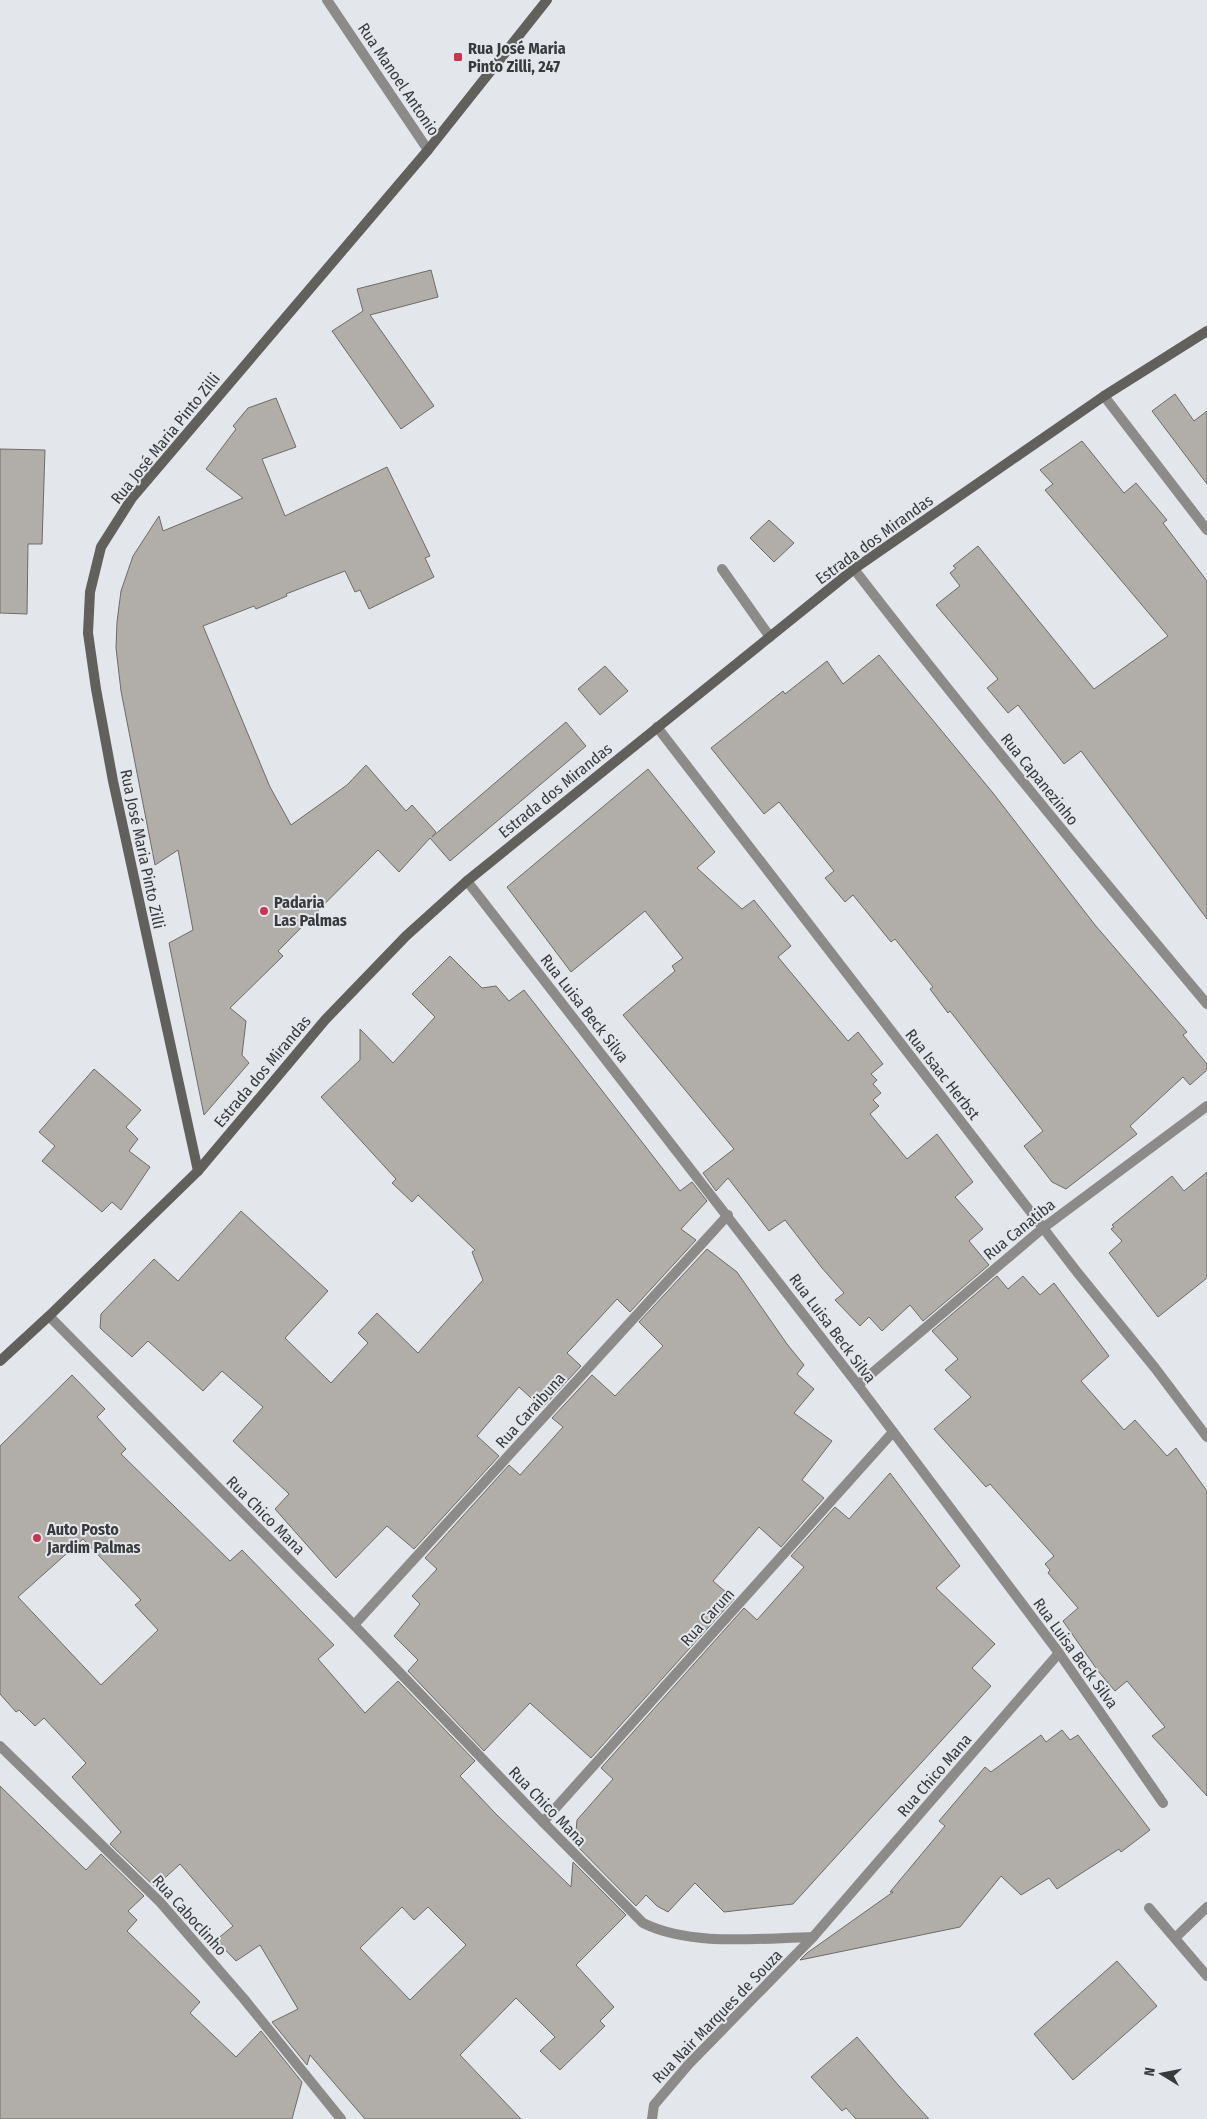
<svg xmlns="http://www.w3.org/2000/svg" width="1207" height="2119" viewBox="0 0 1207 2119" font-family="'Fira Sans Condensed',sans-serif">
	<rect width="100%" height="100%" fill="#e3e6eb"/>
	<!-- building -->
	<g fill="#b1aeaa" stroke="#6f6c68" fill-rule="evenodd">
		<path d="M431,270l7,27 -68,18 64,91 -33,23 -69,-98 31,-20 -6,-22z"/>
		<path d="M1175,394l19,27 13,-10v73l-55,-73z"/>
		<path d="M276,398l20,49 -34,12 23,57 102,-49 43,89 -5,2 9,19 -65,32 -9,-19 -5,2 -10,-21 -59,23 1,2 -31,13 -2,-3 -51,20 67,161 21,38 56,-40 19,-20 40,46 6,-6 24,27 -4,5 134,-115 20,24 -136,115 -20,-23 -31,34 -21,-22 -100,101 5,5 -53,52 16,13 -4,34 7,8 -45,52 -35,-172 24,-13 -15,-80 -23,15 -34,-174 -5,-43 1,-26 4,-31 12,-35 26,-40 4,15 80,-33 -37,-29 30,-40 -3,-3 15,-18z"/>
		<path d="M1082,441l42,52 12,-10 31,37 -4,3 44,58v338l-126,-168 -17,13 -46,-59 -10,8 -21,-25 11,-9 -62,-74 24,-19 -10,-13 6,-5 -3,-2 25,-20 116,143 74,-53 -123,-146 8,-6 -13,-14z"/>
		<path d="M0,449l45,1 -3,94h-14l-1,70 -27,-1z"/>
		<path d="M769,520l25,23 -20,19 -24,-24z"/>
		<path d="M879,655l114,138 102,132 92,107 -4,3 24,29v6l-17,15 -7,-8 -53,49 7,8 -71,55 -14,-7 -28,-36 19,-15 -93,-120 -2,2 -18,-24 3,-2 -38,-48 -4,3 -38,-47 -8,7 -20,-24 9,-7 -55,-69 -15,12 -53,-66 72,-57 2,3 42,-33 16,23z"/>
		<path d="M605,666l23,25 -28,24 -22,-26z"/>
		<path d="M648,769l67,83 -18,16 45,41 12,-9 37,46 -13,11 70,84 10,-9 25,32 -12,10 6,6 -4,4 8,9 -8,7 6,6 -9,8 37,45 30,-25 36,48 -18,15 28,32 -14,12 20,24 -66,56 -13,-16 -28,26 -13,-14 -9,9 -25,-26 9,-7 -22,-25 -37,-48 -16,11 -41,-53 -12,13 -13,-18 31,-24 -111,-134 52,-44 -3,-5 11,-8 -38,-47 -74,61 -64,-85z"/>
		<path d="M450,956l32,32 14,-2 13,15 15,-11 156,201 12,-9 15,19 -26,28 15,11 -66,72 -13,-13 -46,50 -4,4 14,13 -39,42 -23,-21 -42,49 22,20 -85,93 -27,-23 -51,52 -61,-69 14,-15 -56,-53 30,-34 -41,-36 -19,20 -55,-50 -16,16 -32,-29 1,-14 53,-55 24,22 63,-70 87,80 -43,47 46,45 37,-40 -10,-10 19,-20 41,40 65,-73 -11,-28 3,-2 -57,-55 -6,7 -20,-19 4,-4 -75,-82 39,-37v-31l33,34 42,-46 -23,-23z"/>
		<path d="M94,1069l47,41 -15,17 12,12 -9,12 21,16 -29,43 -9,-8 -10,10 -60,-51 13,-15 -16,-14z"/>
		<path d="M1207,1172v106l-49,39 -49,-64 13,-12 -11,-12 3,-2 -2,-2 60,-49 12,15z"/>
		<path d="M707,1249l30,23 50,72 17,21 -7,9 17,15 -20,24 38,28 -30,39 22,18 -43,49 -22,-20 -46,54 21,18 -143,159 -61,-55 -46,48 -76,-80 10,-11 -24,-24 26,-32 -8,-8 25,-27 -12,-11 84,-93 11,10 43,-48 -11,-9 40,-43 23,21 48,-50 -24,-24z"/>
		<path d="M997,1276l11,13 15,-13 17,19 14,-12 55,73 -28,25 43,49 11,-10 32,36 9,-8 31,43v305l-55,-60 13,-9 -38,-46 -12,10 -17,-20 -35,-50 15,-13 -30,-35 2,-3 -5,-6 9,-8 -64,-72 -4,3 -52,-58 37,-32 -26,-27 13,-11 -26,-28z"/>
		<path d="M72,1375l33,34 -8,8 29,32 -5,5 109,107 12,-11 92,95 -16,14 47,54 33,-32 77,80 -15,15 36,38 75,73 2,-25 53,53 -50,50 38,42 -14,14 5,5 -45,44 -20,-19 15,-14 -39,-39 -56,57 61,64h-156l-55,-64 -3,10 -35,-43 26,-13 -38,-64 -24,16 -20,-21 17,-14 -53,-62 -25,23 -45,-43 11,-12 -49,-55 14,-14 -42,-45 -9,8 -16,-16 -3,2 -16,-18v-248zM83,1539l58,61 -6,5 23,25 -57,55 -83,-88zM402,1907l12,13 14,-13 38,38 -56,55 -50,-52z"/>
		<path d="M890,1473l70,93 -24,22 59,56 -23,24 19,18 -198,218 -69,8 -29,-29 -27,29 -11,-6 -11,-11 -10,11 -61,-62 2,-24 36,-41 -12,-11 143,-160 13,12 47,-53 -13,-11 44,-49 14,12z"/>
		<path d="M1062,1730l8,10 8,-5 72,95 -29,22 -2,-3 -62,40 -8,-11 -28,17 -20,-19 -41,51 -160,33 7,-7 86,-61h-3l55,-66 -6,-5 46,-54 6,5 50,-37 5,7z"/>
		<path d="M0,1786l86,84 15,-16 43,42 -16,15 9,9 -10,11 73,71 -10,11 46,44 25,-26 41,51 -10,37h-292z"/>
		<path d="M1117,1961l40,45 -84,74 -39,-46z"/>
		<path d="M857,2037l42,49 30,33h-73l-10,-11 -4,3 -31,-34z"/>
	</g>
	<g fill="none" stroke-linecap="round" stroke-linejoin="round">
		<!-- lane -->
		<g stroke="#8d8b89" stroke-width="10">
			<path d="M722,569l48,68"/>
			<path d="M1175,1938l32,-31"/>
		</g>
		<!-- street -->
		<g stroke="#8d8b89" stroke-width="10">
			<path d="M327,0l101,150"/>
			<path d="M1104,396l103,134"/>
			<path d="M854,569c114,148 233,292 353,435"/>
			<path d="M657,727l420,545 78,96 52,69"/>
			<path d="M467,881l391,504 201,268 104,150"/>
			<path d="M49,1316l305,309 189,197 100,101c49,24 116,15 170,14"/>
			<path d="M858,1385l185,-157 164,-122"/>
			<path d="M354,1625l374,-410"/>
			<path d="M0,1746l160,156 84,97 97,120"/>
			<path d="M543,1822l350,-390"/>
			<path d="M1149,1908l58,68"/>
			<path d="M652,2119l2,-14 34,-40 125,-128 246,-284"/>
		</g>
		<!-- secondary -->
		<g stroke="#62605d" stroke-width="10">
			<path d="M198,1171l-85,-390 -17,-92 -8,-56 2,-41 11,-45 31,-49 296,-348 119,-150"/>
			<path d="M0,1361l49,-45 149,-145 127,-151 81,-84 61,-55 387,-312 250,-173 103,-65"/>
		</g>
	</g>
	<!-- markers -->
	<g fill="#c63651" stroke="#e3e6eb" stroke-width="2">
		<rect x="453" y="52" width="10" height="10" rx="2.5"/>
		<circle cx="264" cy="911" r="5"/>
		<circle cx="37" cy="1538" r="5"/>
	</g>
	<g text-anchor="middle" stroke-width="4" stroke-linejoin="round" paint-order="stroke">
		<!-- poi labels -->
		<g font-size="16" font-weight="bold" fill="#393a3c" stroke="#e3e6eb" text-anchor="start">
			<text x="468" y="54">Rua José Maria<tspan x="468" dy="18">Pinto Zilli, 247</tspan></text>
			<text x="274" y="908">Padaria<tspan x="274" dy="18">Las Palmas</tspan></text>
			<text x="47" y="1535">Auto Posto<tspan x="47" dy="18">Jardim Palmas</tspan></text>
		</g>
		<!-- street labels -->
		<g font-size="16" fill="#393a3c" stroke="#e3e6eb">
			<text transform="translate(399 79) rotate(56)" y="6">Rua Manoel Antonio</text>
			<text transform="translate(165 438) rotate(-51)" y="6">Rua José Maria Pinto Zilli</text>
			<text transform="translate(874 539) rotate(-36)" y="6">Estrada dos Mirandas</text>
			<text transform="translate(1040 779) rotate(51)" y="6">Rua Capanezinho</text>
			<text transform="translate(555 790) rotate(-39)" y="6">Estrada dos Mirandas</text>
			<text transform="translate(143 849) rotate(78)" y="6">Rua José Maria Pinto Zilli</text>
			<text transform="translate(585 1008) rotate(52)" y="6">Rua Luisa Beck Silva</text>
			<text transform="translate(262 1071) rotate(-50)" y="6">Estrada dos Mirandas</text>
			<text transform="translate(943 1074) rotate(52)" y="6">Rua Isaac Herbst</text>
			<text transform="translate(1019 1229) rotate(-39)" y="6">Rua Canatiba</text>
			<text transform="translate(833 1328) rotate(53)" y="6">Rua Luisa Beck Silva</text>
			<text transform="translate(530 1410) rotate(-48)" y="6">Rua Caraibuna</text>
			<text transform="translate(266 1515) rotate(45)" y="6">Rua Chico Mana</text>
			<text transform="translate(707 1617) rotate(-48)" y="6">Rua Carum</text>
			<text transform="translate(1076 1653) rotate(54)" y="6">Rua Luisa Beck Silva</text>
			<text transform="translate(934 1775) rotate(-49)" y="6">Rua Chico Mana</text>
			<text transform="translate(548 1806) rotate(46)" y="6">Rua Chico Mana</text>
			<text transform="translate(190 1915) rotate(48)" y="6">Rua Caboclinho</text>
			<text transform="translate(717 2016) rotate(-46)" y="6">Rua Nair Marques de Souza</text>
		</g>
	</g>
	<!-- north arrow -->
	<g transform="translate(1162 2074) rotate(280)" stroke="#e3e6eb" stroke-width="4" paint-order="stroke">
	<path d="M0-4L9 19L0 12L-9 19Z" fill="#393a3c"/>
	<text y="-8" font-size="14" font-weight="bold" text-anchor="middle" fill="#393a3c">N</text>
	</g>
</svg>
